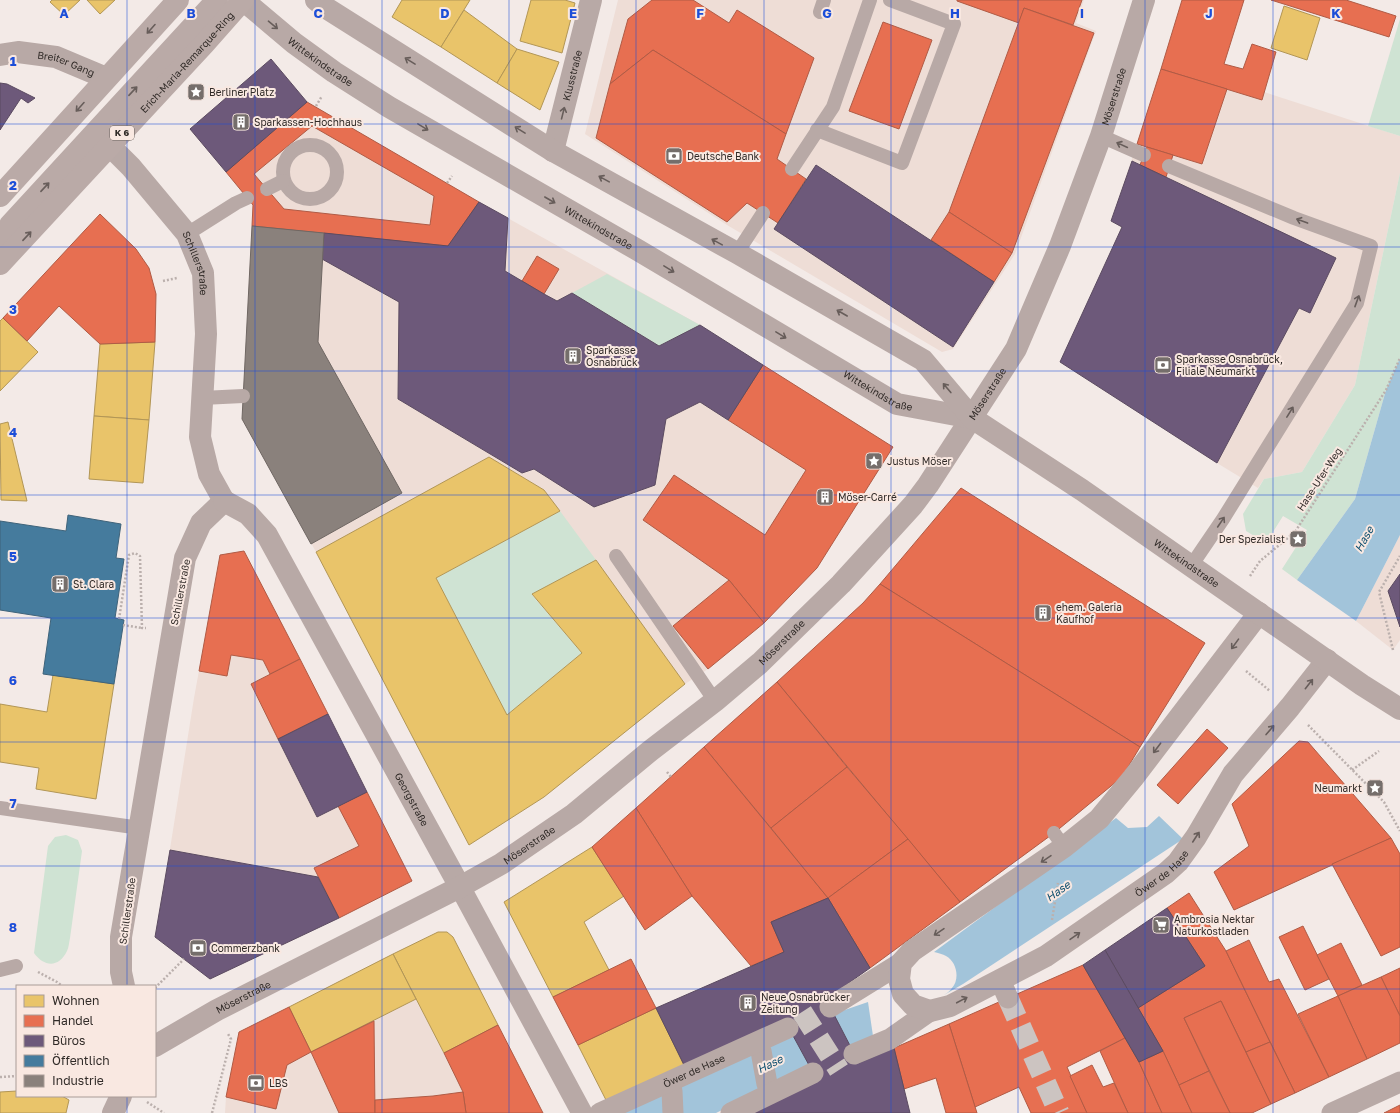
<svg xmlns="http://www.w3.org/2000/svg" width="1400" height="1113" viewBox="0 0 1400 1113" font-family="'Golos Text',sans-serif">
	<rect width="100%" height="100%" fill="#f3eae7"/>
	<!-- built -->
	<g fill="#eeddd6">
		<path d="M618,0h466l-8,23 20,8 -81,223 -62,95 -11,3 -215,-127 -142,-91z"/>
		<path d="M271,59l36,43 172,100 221,123 193,122 -76,121 -53,55 -56,46 -23,15 -141,-194 -55,-33 -173,95 -74,-133 11,-214 -63,-76z"/>
		<path d="M1227,89l35,11 2,-8 136,44v37l-45,212 -53,87 -38,7 -6,9 -41,-25 -157,-101 62,-135 -11,-6 26,-77 65,20z"/>
		<path d="M1400,535v105l-7,10 -37,-29z"/>
		<path d="M244,551l56,108 112,222 -202,98 -54,-42 38,-239 26,-143z"/>
		<path d="M438,932h9l6,5 90,176h-318l1,-16 13,-65z"/>
	</g>
	<!-- green -->
	<g fill="#cfe3d3">
		<path d="M1400,19v117l-32,-10z"/>
		<path d="M1400,173v185l-14,32 -31,109 -58,81 -15,-11 25,-39 -24,-14 -17,27 -20,-12 -3,-17 21,-35 38,-7 53,-87z"/>
		<path d="M607,274l93,51 -41,21 -87,-53z"/>
		<path d="M560,511l36,49 -64,35 50,58 -75,62 -71,-137z"/>
		<path d="M66,835l12,5 4,11 -12,87c-1,4 -1,9 -3,13 -8,17 -23,16 -33,2l14,-107 7,-9z"/>
	</g>
	<!-- water -->
	<g fill="#a2c4da">
		<path d="M1400,358v177l-44,86 -59,-41 58,-81 31,-109z"/>
		<path d="M1159,816l24,23 -220,145 -19,11c3,-2 6,-4 8,-7 8,-9 5,-26 -6,-32 -3,-2 -8,-3 -12,-4l182,-134 12,10 19,-1z"/>
		<path d="M868,1002l5,34 -157,77h-102l219,-99z"/>
	</g>
	<!-- homes -->
	<g fill="#e9c46a" stroke="#b29656">
		<path d="M52,0h28l-16,15 -14,-13z"/>
		<path d="M87,0h28l-15,14z"/>
		<path d="M402,0h68l-29,47 -49,-30z"/>
		<path d="M531,0h34l10,3 -13,50 -42,-12z"/>
		<path d="M1284,6l36,12 -13,42 -36,-12z"/>
		<path d="M464,10l53,39 -20,34 -56,-36z"/>
		<path d="M517,49l42,13 -19,48 -43,-27z"/>
		<path d="M3,318l35,34 -38,39v-70z"/>
		<path d="M155,342l-6,78 -55,-4 6,-72z"/>
		<path d="M94,416l55,4 -6,63 -54,-4z"/>
		<path d="M8,422l19,79 -26,-1 -1,-76z"/>
		<path d="M489,457l55,33 16,21 -124,67 71,137 75,-62 -50,-59 64,-34 89,124 -141,113 -75,48 -153,-293z"/>
		<path d="M53,675l61,9 -18,115 -60,-10 3,-21 -39,-6v-58l47,8z"/>
		<path d="M592,847l32,49 -40,26 25,48 -56,27 -49,-95z"/>
		<path d="M438,932h9l6,5 45,88 -54,28 -51,-99z"/>
		<path d="M393,954l23,45 -105,53 -22,-45z"/>
		<path d="M656,1008l29,59 -78,35 -29,-57z"/>
		<path d="M17,1091v5h45l7,4 -3,13h-66v-21z"/>
	</g>
	<!-- shops -->
	<g fill="#e76f51" stroke="#b05b45" fill-rule="evenodd">
		<path d="M652,0h41l36,23 8,-13 77,48 -28,76 -133,-84 -43,34 18,-65z"/>
		<path d="M957,0h125l-9,25 -49,-17 -5,15 -62,-22z"/>
		<path d="M1182,0h62l-20,64 19,5 9,-25 24,8 -14,48 -101,-31z"/>
		<path d="M1271,0h75l50,16 -7,21z"/>
		<path d="M1024,8l70,25 -82,220 -63,-41z"/>
		<path d="M883,22l49,18 -33,89 -50,-18z"/>
		<path d="M653,50l133,84 -9,25 29,20 -28,44 -31,-20 -20,19 -131,-84 14,-54z"/>
		<path d="M1161,69l66,20 -25,75 -65,-20z"/>
		<path d="M307,102l172,100 -31,44 -196,-20 1,-21 -27,-33zM312,126l122,70 -4,29 -146,-16 -30,-35z"/>
		<path d="M1147,147l26,8 -7,22 -26,-12z"/>
		<path d="M949,212l63,41 -18,29 -63,-42z"/>
		<path d="M100,214l36,35 13,19 7,26 -1,48 -55,2 -41,-38 -32,35 -24,-23z"/>
		<path d="M537,256l22,13 -15,25 -22,-13z"/>
		<path d="M763,365l130,82 -76,121 -53,55 -35,-43 -86,-60 31,-45 91,60 41,-65 -78,-50z"/>
		<path d="M961,488l244,155 -65,104 -260,-163z"/>
		<path d="M244,551l56,108 -30,15 -7,-14 -32,-5 -4,21 -28,-5 21,-116z"/>
		<path d="M729,580l35,43 -56,46 -35,-43z"/>
		<path d="M880,584l260,163 -18,30 -68,56 -94,69 -183,-220 86,-79z"/>
		<path d="M300,659l28,55 -50,25 -27,-55z"/>
		<path d="M777,682l70,85 -76,61 -67,-81z"/>
		<path d="M1207,729l21,19 -50,56 -21,-19z"/>
		<path d="M1299,741l9,1 83,96 -157,72 -20,-38 35,-26 -17,-42z"/>
		<path d="M704,747l124,151 -57,24 13,30 -33,14 -59,-70 -56,-88z"/>
		<path d="M847,767l61,72 -80,59 -57,-70z"/>
		<path d="M367,792l45,89 -73,37 -25,-50 45,-22 -21,-40z"/>
		<path d="M636,808l56,88 -47,34 -53,-83z"/>
		<path d="M1391,838l9,16v93l-19,9 -49,-92z"/>
		<path d="M908,839l52,63 -90,66 -42,-70z"/>
		<path d="M1189,893l37,58 44,91 -24,10 -25,-51 -37,17 25,53 -30,14 -16,-34 -25,-43 67,-42 -38,-58z"/>
		<path d="M1303,926l26,53 -24,11 -26,-53z"/>
		<path d="M1249,940l20,42 10,-3 50,98 -34,16 -69,-142z"/>
		<path d="M1341,943l21,42 -24,11 -21,-41z"/>
		<path d="M631,959l25,49 -78,37 -25,-48z"/>
		<path d="M1083,965l42,73 -58,29 20,46h-56l-12,-26 -44,20 -26,-83z"/>
		<path d="M1400,968v48l-19,-39z"/>
		<path d="M1381,977l19,39v27l-33,16 -29,-63z"/>
		<path d="M1338,996l29,63 -38,18 -31,-63z"/>
		<path d="M1221,1001l50,103 -19,9h-22l-46,-95z"/>
		<path d="M289,1007l22,45 -24,13 -11,44 -50,-12 13,-65z"/>
		<path d="M374,1021l1,92h-36l-28,-61z"/>
		<path d="M949,1024l28,89h-31l-10,-35 -32,11 -10,-41z"/>
		<path d="M498,1025l45,88h-77l-3,-21 -19,-39z"/>
		<path d="M1125,1038l14,24 23,51h-34l-28,-62z"/>
		<path d="M1270,1042l25,51 -24,11 -25,-52z"/>
		<path d="M1163,1051l16,34 13,28h-30l-23,-51z"/>
		<path d="M1092,1065l11,22 11,-4 14,30h-41l-17,-37z"/>
		<path d="M1209,1071l21,42h-38l-13,-28z"/>
		<path d="M463,1092l3,21h-91v-13l58,-4z"/>
		<path d="M1400,1105v8h-16z"/>
	</g>
	<!-- offices -->
	<g fill="#6d597a" stroke="#5b4b61">
		<path d="M271,59l36,43 -81,70 -36,-43z"/>
		<path d="M0,83l7,1 28,14 -7,5 -7,-5 -21,32z"/>
		<path d="M1132,161l204,97 -26,55 -11,-5 -82,155 -157,-101 62,-135 -11,-6z"/>
		<path d="M816,165l178,117 -41,65 -179,-118z"/>
		<path d="M479,202l29,16 -3,53 39,23 13,7 15,-8 87,53 41,-21 63,40 -35,55 -28,-18 -34,17 -11,66 -61,22 -60,-38 -12,4 -124,-74 1,-97 -77,-43 2,-26 124,13z"/>
		<path d="M1400,574v53l-12,-36z"/>
		<path d="M328,714l39,78 -50,25 -39,-78z"/>
		<path d="M170,850l148,27 21,41 -129,61 -55,-42z"/>
		<path d="M828,898l42,70 -44,31 33,64 35,-15 16,65h-165l71,-35 -31,-57 -100,46 -29,-59 128,-56 -13,-30z"/>
		<path d="M1167,908l38,58 -67,42 -33,-58z"/>
		<path d="M1105,950l58,101 -24,11 -56,-97z"/>
	</g>
	<!-- public -->
	<path fill="#457b9d" stroke="#3f637a" d="M68,515l53,9 -5,34 8,1 -9,59 9,2 -10,64 -71,-10 8,-56 -51,-8v-89l66,10z"/>
	<!-- industry -->
	<path fill="#8a817c" stroke="#6f6763" d="M252,226l72,7 -6,109 84,151 -91,51 -69,-125z"/>
	<g fill="none" stroke-linecap="round" stroke-linejoin="round">
		<!-- pedestrian-tunnel -->
		<g stroke="#ccc4c1" stroke-width="21" stroke-dasharray="21 10" stroke-linecap="butt">
			<path d="M1008,998l51,115"/>
			<path d="M802,1012l37,58"/>
		</g>
		<!-- path -->
		<g stroke="#bbb0ad" stroke-width="2.5" stroke-dasharray="2 2" stroke-linecap="butt">
			<path d="M316,106l6,-10"/>
			<path d="M447,183l5,-7"/>
			<path d="M163,281l14,-3"/>
			<path d="M1250,576l10,-15 35,-29 91,-142 14,-32"/>
			<path d="M119,619l10,-64 6,-2 5,3 2,72h4"/>
			<path d="M123,625l19,3"/>
			<path d="M1393,650l-14,-58 21,-36"/>
			<path d="M1246,671l24,20"/>
			<path d="M1308,725l76,77 16,29"/>
			<path d="M1352,770l27,-19"/>
			<path d="M667,772l4,5"/>
			<path d="M1052,920l6,-37"/>
			<path d="M38,972l19,10 5,4"/>
			<path d="M155,988l29,-29"/>
			<path d="M0,1077l17,-1"/>
			<path d="M147,1102l17,11"/>
			<path d="M212,1113l19,-74 -3,-5"/>
		</g>
		<!-- service -->
		<g stroke="#b8a9a6" stroke-width="14">
			<path d="M820,12l4,-12"/>
			<path d="M817,130l85,33 52,-139 -64,-24"/>
			<path d="M1101,136l43,19"/>
			<circle cx="310" cy="172" r="27"/>
			<path d="M1169,166l125,52 77,28 -14,57 -134,216 -32,47"/>
			<path d="M792,169l41,-62 37,-107"/>
			<path d="M267,189l16,-8"/>
			<path d="M187,234l49,-31 11,-5"/>
			<path d="M737,253l26,-40"/>
			<path d="M202,398l41,-2"/>
			<path d="M616,556l99,145"/>
			<path d="M0,808l140,20"/>
			<path d="M1054,833l10,14"/>
			<path d="M0,970l16,-4"/>
		</g>
		<!-- pedestrian -->
		<g stroke="#b8a9a6" stroke-width="21">
			<path d="M460,887l122,226"/>
			<path d="M1000,980l8,18"/>
			<path d="M830,1007l71,-44"/>
			<path d="M761,1051l6,33"/>
			<path d="M854,1054l36,-15 40,-28"/>
			<path d="M672,1091l1,22"/>
			<path id="s1" d="M600,1113l188,-85"/>
			<path d="M731,1113l82,-40"/>
			<path d="M1332,1113l68,-31"/>
		</g>
		<!-- minor -->
		<g stroke="#b8a9a6" stroke-width="22">
			<path id="s2" d="M0,55l18,-3 38,5 50,21"/>
			<path id="s3" d="M110,146l21,21 56,67 16,39 3,61 -6,103 9,37 15,27 -23,22 -16,35 -64,379v35l3,14"/>
			<path id="s4" d="M553,151l38,-151"/>
			<path id="s5" d="M224,501l24,13 19,21 193,352"/>
			<path id="s6" d="M1259,613l-126,165 -34,41 -35,28 -152,104 -11,12 -2,16 4,15 10,11 17,6 20,-5 96,-50 120,-83 12,-11 18,-25 37,-63 57,-67 37,-47"/>
			<path id="s7" d="M155,1046l62,-36 243,-123 41,-23 73,-50 76,-63 65,-50 45,-38 81,-79 72,-79 15,-20 88,-136 44,-103 41,-110 43,-136"/>
			<path d="M113,1113l8,-17"/>
		</g>
		<!-- tertiary -->
		<g stroke="#b8a9a6" stroke-width="22">
			<path id="s8" d="M243,0l51,43 40,29 55,35 247,142 261,155 75,14"/>
			<path id="s9" d="M316,0l7,6 230,145 184,102 186,107 49,58 110,72 280,195 38,24"/>
		</g>
		<!-- primary -->
		<g stroke="#baaaa7" stroke-width="22">
			<path d="M0,196l178,-196"/>
			<path d="M0,252l10,-27 207,-225"/>
			<path id="s10" d="M0,264l205,-221 38,-43"/>
		</g>
	</g>
	<!-- one-way arrows -->
	<defs><path id="oneway-shaft" d="M-6 0H5M1.5-3L5.5 0L1.5 3" fill="none" stroke-width="1.6" stroke-linecap="round" stroke-linejoin="round"/></defs>
	<g stroke="#675d5a">
		<use href="#oneway-shaft" transform="translate(273 25) rotate(40)"/>
		<use href="#oneway-shaft" transform="translate(410 61) rotate(-148)"/>
		<use href="#oneway-shaft" transform="translate(563 113) rotate(-76)"/>
		<use href="#oneway-shaft" transform="translate(423 127) rotate(31)"/>
		<use href="#oneway-shaft" transform="translate(520 130) rotate(-148)"/>
		<use href="#oneway-shaft" transform="translate(1122 145) rotate(-155)"/>
		<use href="#oneway-shaft" transform="translate(604 179) rotate(-151)"/>
		<use href="#oneway-shaft" transform="translate(550 200) rotate(30)"/>
		<use href="#oneway-shaft" transform="translate(1302 221) rotate(-160)"/>
		<use href="#oneway-shaft" transform="translate(717 242) rotate(-151)"/>
		<use href="#oneway-shaft" transform="translate(669 269) rotate(31)"/>
		<use href="#oneway-shaft" transform="translate(1357 301) rotate(-70)"/>
		<use href="#oneway-shaft" transform="translate(842 313) rotate(-150)"/>
		<use href="#oneway-shaft" transform="translate(781 335) rotate(31)"/>
		<use href="#oneway-shaft" transform="translate(947 388) rotate(-130)"/>
		<use href="#oneway-shaft" transform="translate(1290 412) rotate(-58)"/>
		<use href="#oneway-shaft" transform="translate(1221 522) rotate(-56)"/>
		<use href="#oneway-shaft" transform="translate(1235 644) rotate(126)"/>
		<use href="#oneway-shaft" transform="translate(1309 684) rotate(-52)"/>
		<use href="#oneway-shaft" transform="translate(1270 730) rotate(-49)"/>
		<use href="#oneway-shaft" transform="translate(1157 748) rotate(127)"/>
		<use href="#oneway-shaft" transform="translate(1196 837) rotate(-57)"/>
		<use href="#oneway-shaft" transform="translate(1046 859) rotate(146)"/>
		<use href="#oneway-shaft" transform="translate(939 932) rotate(146)"/>
		<use href="#oneway-shaft" transform="translate(1075 936) rotate(-35)"/>
		<use href="#oneway-shaft" transform="translate(962 1000) rotate(-28)"/>
	</g>
	<g stroke="#685e5b">
		<use href="#oneway-shaft" transform="translate(151 29) rotate(132)"/>
		<use href="#oneway-shaft" transform="translate(133 91) rotate(-47)"/>
		<use href="#oneway-shaft" transform="translate(80 107) rotate(132)"/>
		<use href="#oneway-shaft" transform="translate(45 187) rotate(-47)"/>
		<use href="#oneway-shaft" transform="translate(27 236) rotate(-47)"/>
	</g>
	<!-- grid -->
	<path fill="none" stroke="#1d4ed8" stroke-width="1" stroke-opacity="0.55" d="M127,0v986M255,0v1113M382,0v1113M509,0v1113M636,0v1113M764,0v1113M891,0v1113M1018,0v1113M1145,0v1113M1273,0v1113M0,124h1400M0,247h1400M0,371h1400M0,495h1400M0,618h1400M0,742h1400M0,866h1400M0,989h17M155,989h1245M127,1096v17"/>
	<!-- icons -->
	<defs>
		<symbol id="sight-square" viewBox="-11 -11 22 22"><rect x="-9" y="-9" width="18" height="18" rx="4" fill="#756e6b" stroke="#f9e8e1"/><path d="M0-6L1.8-2.2L6-1.7L2.9 1.2L3.7 5.4L0 3.3L-3.7 5.4L-2.9 1.2L-6-1.7L-1.8-2.2Z" fill="#fff"/></symbol>
		<symbol id="building-square" viewBox="-11 -11 22 22"><rect x="-9" y="-9" width="18" height="18" rx="4" fill="#756e6b" stroke="#f9e8e1"/><path d="M-4-6H4V6H1V3H-1V6H-4ZM-2.5-4.3h1.7v1.8h-1.7ZM.8-4.3h1.7v1.8H.8ZM-2.5-1h1.7V.8h-1.7ZM.8-1h1.7V.8H.8Z" fill="#fff"/></symbol>
		<symbol id="bank-square" viewBox="-11 -11 22 22"><rect x="-9" y="-9" width="18" height="18" rx="4" fill="#756e6b" stroke="#f9e8e1"/><path d="M-6-4H6V4H-6ZM0-2.3a2.3 2.3 0 1 0 0 4.6a2.3 2.3 0 1 0 0-4.6Z" fill="#fff"/></symbol>
		<symbol id="supermarket-square" viewBox="-11 -11 22 22"><rect x="-9" y="-9" width="18" height="18" rx="4" fill="#756e6b" stroke="#f9e8e1"/><path d="M-6-5.5h2.5l.6 2H6L4.5 2H-2.5L-4.4-4H-6ZM-1.5 3.2a1.3 1.3 0 1 0 .1 0ZM3 3.2a1.3 1.3 0 1 0 .1 0Z" fill="#fff"/></symbol>
	</defs>
	<g fill-rule="evenodd">
		<use href="#sight-square" x="186" y="82" width="20" height="20"/>
		<use href="#building-square" x="231" y="112" width="20" height="20"/>
		<use href="#bank-square" x="664" y="146" width="20" height="20"/>
		<use href="#building-square" x="563" y="346" width="20" height="20"/>
		<use href="#bank-square" x="1153" y="355" width="20" height="20"/>
		<use href="#sight-square" x="864" y="451" width="20" height="20"/>
		<use href="#building-square" x="815" y="487" width="20" height="20"/>
		<use href="#sight-square" x="1288" y="529" width="20" height="20"/>
		<use href="#building-square" x="50" y="574" width="20" height="20"/>
		<use href="#building-square" x="1033" y="603" width="20" height="20"/>
		<use href="#sight-square" x="1365" y="778" width="20" height="20"/>
		<use href="#supermarket-square" x="1151" y="915" width="20" height="20"/>
		<use href="#bank-square" x="188" y="938" width="20" height="20"/>
		<use href="#building-square" x="738" y="993" width="20" height="20"/>
		<use href="#bank-square" x="246" y="1073" width="20" height="20"/>
	</g>
	<g text-anchor="middle" stroke-width="4" stroke-linejoin="round" paint-order="stroke">
		<!-- shield labels -->
		<rect fill="#f9e8e1" stroke="#6d6460" stroke-width="1" x="110" y="126" width="24" height="14" rx="3"/>
		<g font-size="9" font-weight="bold" fill="#312b28">
			<text x="122" y="136">K 6</text>
		</g>
		<!-- street labels -->
		<g font-size="10" fill="#312b28" stroke="#f9e8e1">
			<text dy="4" stroke="none"><textPath href="#s8" startOffset="99">Wittekindstraße</textPath></text>
			<text dy="4" stroke="none"><textPath href="#s10" startOffset="275">Erich-Maria-Remarque-Ring</textPath></text>
			<text dy="4" stroke="none"><textPath href="#s2" startOffset="68">Breiter Gang</textPath></text>
			<text dy="4" stroke="none"><textPath href="#s4" startOffset="78">Klusstraße</textPath></text>
			<text dy="4" stroke="none"><textPath href="#s7" startOffset="1397">Möserstraße</textPath></text>
			<text dy="4" stroke="none"><textPath href="#s8" startOffset="423">Wittekindstraße</textPath></text>
			<text dy="4" stroke="none"><textPath href="#s3" startOffset="148">Schillerstraße</textPath></text>
			<text dy="4" stroke="none"><textPath href="#s8" startOffset="747">Wittekindstraße</textPath></text>
			<text dy="4" stroke="none"><textPath href="#s7" startOffset="1073">Möserstraße</textPath></text>
			<text transform="translate(1319 479) rotate(-57)" y="4">Hase-Ufer-Weg</text>
			<text dy="4" stroke="none"><textPath href="#s9" startOffset="1041">Wittekindstraße</textPath></text>
			<text transform="translate(180 592) rotate(-79)" y="4">Schillerstraße</text>
			<text dy="4" stroke="none"><textPath href="#s7" startOffset="749">Möserstraße</textPath></text>
			<text dy="4" stroke="none"><textPath href="#s5" startOffset="357">Georgstraße</textPath></text>
			<text dy="4" stroke="none"><textPath href="#s7" startOffset="425">Möserstraße</textPath></text>
			<text dy="4" stroke="none"><textPath href="#s6" startOffset="842">Öwer de Hase</textPath></text>
			<text transform="translate(127 911) rotate(-82)" y="4">Schillerstraße</text>
			<text dy="4" stroke="none"><textPath href="#s7" startOffset="101">Möserstraße</textPath></text>
			<text dy="4" stroke="none"><textPath href="#s1" startOffset="103">Öwer de Hase</textPath></text>
		</g>
		<!-- poi labels -->
		<g font-size="10" fill="#312b28" stroke="#f9e8e1" text-anchor="start">
			<text x="209" y="96">Berliner Platz</text>
			<text x="254" y="126">Sparkassen-Hochhaus</text>
			<text x="687" y="160">Deutsche Bank</text>
			<text x="586" y="354">Sparkasse<tspan x="586" dy="12">Osnabrück</tspan></text>
			<text x="1176" y="363">Sparkasse Osnabrück,<tspan x="1176" dy="12">Filiale Neumarkt</tspan></text>
			<text x="887" y="465">Justus Möser</text>
			<text x="838" y="501">Möser-Carré</text>
			<text x="1285" y="543" text-anchor="end">Der Spezialist</text>
			<text x="73" y="588">St. Clara</text>
			<text x="1056" y="611">ehem. Galeria<tspan x="1056" dy="12">Kaufhof</tspan></text>
			<text x="1362" y="792" text-anchor="end">Neumarkt</text>
			<text x="1174" y="923">Ambrosia Nektar<tspan x="1174" dy="12">Naturkostladen</tspan></text>
			<text x="211" y="952">Commerzbank</text>
			<text x="761" y="1001">Neue Osnabrücker<tspan x="761" dy="12">Zeitung</tspan></text>
			<text x="269" y="1087">LBS</text>
		</g>
		<!-- water labels -->
		<g font-size="11" font-style="italic" fill="#0e4f6f" stroke="#f9e8e1">
			<text transform="translate(1364 539) rotate(-61)" y="4">Hase</text>
			<text transform="translate(1058 891) rotate(-35)" y="4">Hase</text>
			<text transform="translate(770 1064) rotate(-26)" y="4">Hase</text>
		</g>
	</g>
	<g font-size="13" text-anchor="middle" font-weight="bold" fill="#1d4ed8" stroke="#f9e8e1" stroke-width="4" stroke-linejoin="round" paint-order="stroke">
		<text x="64" y="18">A</text>
		<text x="191" y="18">B</text>
		<text x="318" y="18">C</text>
		<text x="445" y="18">D</text>
		<text x="573" y="18">E</text>
		<text x="700" y="18">F</text>
		<text x="827" y="18">G</text>
		<text x="955" y="18">H</text>
		<text x="1082" y="18">I</text>
		<text x="1209" y="18">J</text>
		<text x="1336" y="18">K</text>
		<text x="13" y="66">1</text>
		<text x="13" y="190">2</text>
		<text x="13" y="314">3</text>
		<text x="13" y="437">4</text>
		<text x="13" y="561">5</text>
		<text x="13" y="685">6</text>
		<text x="13" y="808">7</text>
		<text x="13" y="932">8</text>
	</g>
	<!-- legend -->
	<rect x="16" y="985" width="140" height="112" fill="#f9e8e1" stroke="#a99c97"/>
	<rect x="24" y="995" width="20" height="12" fill="#e9c46a" stroke="#a99c97"/>
	<text x="52" y="1005" font-size="12" fill="#312b28">Wohnen</text>
	<rect x="24" y="1015" width="20" height="12" fill="#e76f51" stroke="#a99c97"/>
	<text x="52" y="1025" font-size="12" fill="#312b28">Handel</text>
	<rect x="24" y="1035" width="20" height="12" fill="#6d597a" stroke="#a99c97"/>
	<text x="52" y="1045" font-size="12" fill="#312b28">Büros</text>
	<rect x="24" y="1055" width="20" height="12" fill="#457b9d" stroke="#a99c97"/>
	<text x="52" y="1065" font-size="12" fill="#312b28">Öffentlich</text>
	<rect x="24" y="1075" width="20" height="12" fill="#8a817c" stroke="#a99c97"/>
	<text x="52" y="1085" font-size="12" fill="#312b28">Industrie</text>
</svg>
